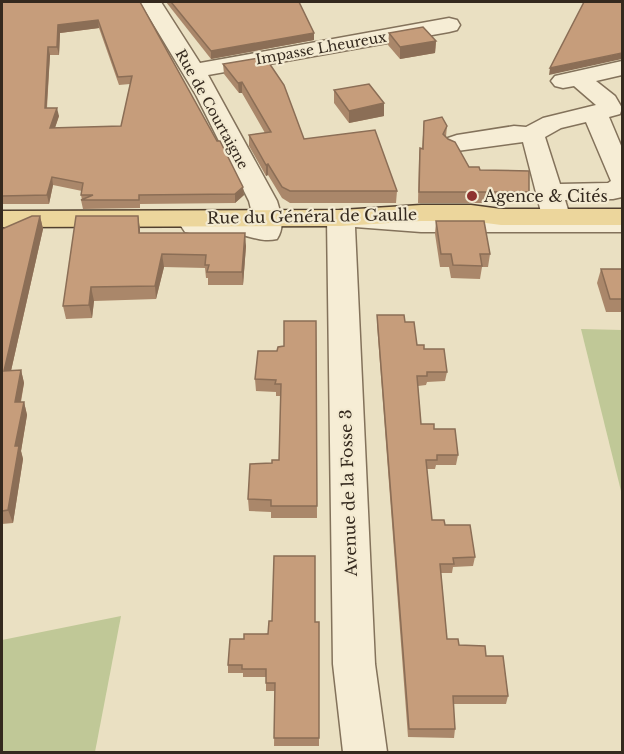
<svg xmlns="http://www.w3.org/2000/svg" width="624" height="754" viewBox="0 0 624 754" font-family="'Libre Baskerville',serif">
	<rect width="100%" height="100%" fill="#eae0c2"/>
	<!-- green -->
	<g fill="#c0c897">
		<path d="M581,329l41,1v165z"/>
		<path d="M121,616l-26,136h-93v-112z"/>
	</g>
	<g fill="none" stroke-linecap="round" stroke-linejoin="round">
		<defs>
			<g id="minor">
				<path d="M140,2h21l39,61 249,-45 8,2 3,5 -3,5 -8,2 -241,43 69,126c4,13 8,26 0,38 -16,4 -27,-4 -43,-5 -17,-2 -33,2 -49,-2l-4,-6 4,-6c22,-6 47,-4 69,1l-5,-20 -53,-106z"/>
				<path d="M622,61v14l-26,6 19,15 7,12 -2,6 -11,3 13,31v49l-9,2 -48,1 5,16h52v16h-201l-66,-5 20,437 12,88h-44l-10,-88 -6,-446 4,-6 10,-2 80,6h121l-19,-74 -66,9 -9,-3 -4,-5 4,-5 9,-3 57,-9 12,1 17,-9 53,-13 -22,-19 -11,2 -8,-2 -4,-5 4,-5zM586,122l25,59 -3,2 -48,1 -15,-47 16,-9z"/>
			</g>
			<path id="major" d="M421,205h50l30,4h121v16h-121l-30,-4h-50l-80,5 -339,1v-16l339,-1z"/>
		</defs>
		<!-- minor casing -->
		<use href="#minor" stroke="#83725b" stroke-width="3"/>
		<!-- major casing -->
		<use href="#major" stroke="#51402f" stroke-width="3"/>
		<!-- minor -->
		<use href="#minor" fill="#f6edd5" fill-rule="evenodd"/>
		<!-- major -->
		<use href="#major" fill="#ecd69c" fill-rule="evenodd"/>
	</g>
	<!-- wall -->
	<g fill="#aa876a" fill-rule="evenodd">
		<path d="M2,2h138l104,193 -9,8 -95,1v4l-57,1 -2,-9h1l-1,-5 1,-4 -29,-6 -4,19h-47zM99,28l20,57 11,-1 -9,42 -66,2 4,-12 -12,-8 3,-53h9l1,-22z"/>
		<path d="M166,2h133l15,31v7l-103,19z"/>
		<path d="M389,33l47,8 -1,12 -35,6 -12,-14z"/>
		<path d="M223,64l81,75 93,52 -1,12h-106l-8,-5 -14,-23 -2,1 -17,-30v-11l16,-2 -23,-40h-3l-15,-19z"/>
		<path d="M334,90l50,26 -35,7 -15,-20z"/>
		<path d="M424,121l23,5 -1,11 23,30 11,3 49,22 -2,11h-109l1,-44 1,-11 2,1z"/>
		<path d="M40,216l3,13 -32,142 10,-1 3,13 -3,19h3l3,13 -6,36 2,8 -10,64 -11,1v-295z"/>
		<path d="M138,216l2,17 106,13 -3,39h-35v-7h-2l-1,-10 -41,-1 -8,32 -62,2 -2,17 -26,1 -3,-13z"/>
		<path d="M436,221l54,33 -2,13h-6l-2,12 -29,-1 -2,-11h-9l-5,-33z"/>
		<path d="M601,269h21v43h-16l-9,-29z"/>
		<path d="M377,315l28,7 12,23 7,4 23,23 -2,9 -18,1 -1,3 -8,1 3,38 13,5 24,26 -2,10h-20l-1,4h-8l5,51 13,5 30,32 -2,9 -20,1 -1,6h-11l6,66 12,6 27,11 22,40 -2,8h-53l2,25 -1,9 -46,-1 -31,-413z"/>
		<path d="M316,321l1,197h-46v-6l-22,-1 -1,-12 24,-36 7,-3 2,-64h-5v-4l-20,-1 -1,-12 22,-28z"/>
		<path d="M315,622h4v124h-45l1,-55h-9v-14h-23v-4h-15v-8l16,-26z"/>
	</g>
	<!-- shaded-wall -->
	<g fill="#8b6e56">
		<path d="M98,20l1,8 -39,5 -1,22 -2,-8 1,-22z"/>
		<path d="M314,33v7l-103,19v-8z"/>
		<path d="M436,41l-1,12 -35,6v-12z"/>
		<path d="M48,47l2,8 -4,61 -1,-8z"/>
		<path d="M622,53v6l-73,16 1,-7z"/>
		<path d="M242,82v11h-3l-1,-10z"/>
		<path d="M384,103v13l-35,7v-12z"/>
		<path d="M57,108l2,8 -7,20 -2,-8z"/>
		<path d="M268,164v11l-2,1v-11z"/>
		<path d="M52,177l1,8 -4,19 -2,-9z"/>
		<path d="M243,187l1,8 -9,8v-9z"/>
		<path d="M40,216l3,13 -35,155 -4,-13z"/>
		<path d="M138,216l2,13v17l-1,-13z"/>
		<path d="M245,233l1,13 -3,39 -1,-13z"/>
		<path d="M162,254l2,13 -8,32 -1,-13z"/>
		<path d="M91,287l3,14 -2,17 -3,-13z"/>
		<path d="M21,370l3,13 -6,32 -3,-13z"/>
		<path d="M24,402l3,13 -6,36 2,8 -10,64 -5,-13 7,-64z"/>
	</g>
	<!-- building -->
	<g fill="#c69d7b" stroke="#8b6e56" stroke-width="1.5" fill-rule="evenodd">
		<path d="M2,2h138l77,139h3l23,46 -8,7 -96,1v5h-58l12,-5h-12l2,-12 -31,-6 -5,18 -45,1zM98,20l20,57 14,-1 -11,50 -71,2 7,-20h-12l3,-61h9l1,-22z"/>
		<path d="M171,2h128l15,31 -103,18z"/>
		<path d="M584,2h38v51l-72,15z"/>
		<path d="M423,27l13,14 -36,6 -11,-14z"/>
		<path d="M265,57l19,28 20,54 71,-9 22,61h-107l-8,-4 -14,-23 -2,1 -17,-30 22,-3 -29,-50 -4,1 -15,-19z"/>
		<path d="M369,84l15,19 -35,8 -15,-21z"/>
		<path d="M442,117l5,9 -4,8 5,5 7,3 14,25h10l1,3 49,1v21h-110l1,-44 3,1 1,-28z"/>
		<path d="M32,216h8l-36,155 17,-1 -6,32h9l-9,44h4l-11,64 -6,1v-282z"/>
		<path d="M76,216h62l1,17h106l-3,39h-35l2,-7h-4l1,-10 -44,-1 -7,32 -64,1 -2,18 -26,1z"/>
		<path d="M436,221h48l6,33h-10l2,12 -29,-1 -2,-11h-10z"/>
		<path d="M601,269h21v30h-12z"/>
		<path d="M377,315h27l1,7h9l3,23h7v4h20l3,23h-20v4h-10l4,48h13v5h21l3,26h-21v5h-11l6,60h12l1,5h25l5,32 -22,1 1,6h-14l7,75h11l1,6 26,1 1,10h17l5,40h-55l2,33h-46z"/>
		<path d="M284,321h32l1,185h-46v-6l-23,-1 2,-35 22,-1v-3h7l2,-76h-6l1,-4 -21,-1 3,-28h19l1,-4 6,-1z"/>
		<path d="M274,556h41v66h4v116h-45l1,-55h-9v-14h-24v-4h-14l2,-26h14v-5h24l1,-13h3z"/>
	</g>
	<!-- markers -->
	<circle fill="#8e322f" stroke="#f3ead1" stroke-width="2" cx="472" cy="196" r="6"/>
	<g text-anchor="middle" stroke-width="4.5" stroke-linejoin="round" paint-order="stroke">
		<!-- far-street labels -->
		<g font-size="14" fill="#34291e" stroke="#f3ead1">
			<text transform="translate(321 48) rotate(-10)" y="5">Impasse Lheureux</text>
			<text transform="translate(212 109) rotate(61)" y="5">Rue de Courtaigne</text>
		</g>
		<!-- poi labels -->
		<g font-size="16" fill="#34291e" stroke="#f3ead1" text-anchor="start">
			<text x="484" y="202">Agence &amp; Cités</text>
		</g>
		<!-- street labels -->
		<g font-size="16" fill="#34291e" stroke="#f3ead1">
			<text transform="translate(312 216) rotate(-1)" y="6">Rue du Général de Gaulle</text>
			<text transform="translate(348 493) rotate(-92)" y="6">Avenue de la Fosse 3</text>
		</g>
	</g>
	<!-- border -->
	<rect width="624" height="754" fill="none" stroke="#34291e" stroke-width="6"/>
</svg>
